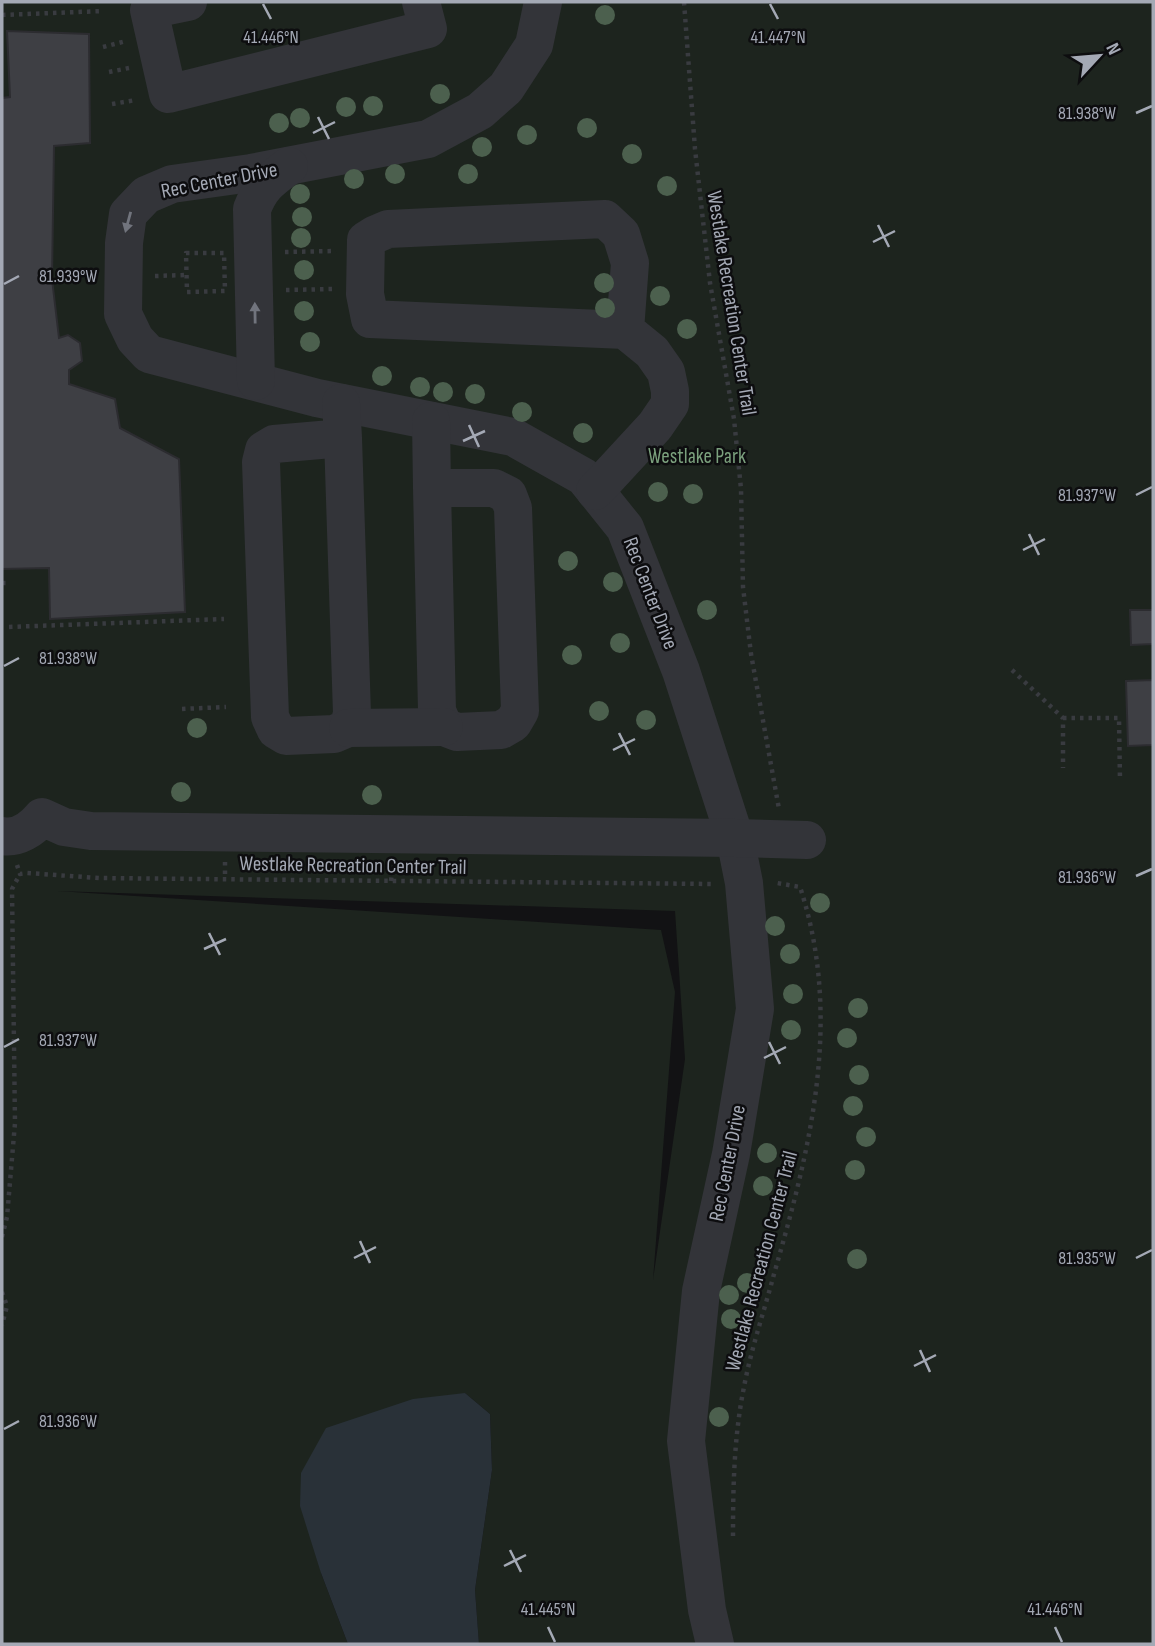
<svg xmlns="http://www.w3.org/2000/svg" width="1155" height="1646" viewBox="0 0 1155 1646" font-family="'Sofia Sans Condensed',sans-serif">
	<rect width="100%" height="100%" fill="#121214"/>
	<!-- green -->
	<path fill="#1d241e" fill-rule="evenodd" d="M2,2h1151v1642h-674l-4,-54 17,-120 -2,-56 -25,-21 -144,180 27,71h-346zM57,891l618,20 10,148 -32,221 22,-288 -14,-62z"/>
	<!-- water -->
	<path fill="#293138" d="M465,1393l25,21 2,56 -17,120 4,54h-131l-27,-71 -21,-67 1,-33 25,-45 87,-29z"/>
	<!-- building -->
	<g fill="#3e3f44" stroke="#2c2c30" stroke-width="2">
		<path d="M7,31l82,3 1,109 -36,3 -2,133 7,59 9,-3 12,8 2,18 -13,9v14l46,15 5,29 59,31 6,153 -135,7 -1,-51 -47,1v-471l8,-1z"/>
		<path d="M1130,610h23v34l-22,1z"/>
		<path d="M1153,680v65l-25,1 -2,-65z"/>
	</g>
	<g fill="none" stroke-linecap="round" stroke-linejoin="round">
		<!-- path -->
		<g stroke="#393b40" stroke-width="4.5" stroke-dasharray="3.5 5" stroke-linecap="butt">
			<path d="M684,2l11,147 15,134 24,136 7,70 2,98 8,67 28,155"/>
			<path d="M2,15l101,-4"/>
			<path d="M103,47l23,-6"/>
			<path d="M109,72l20,-4"/>
			<path d="M112,104l24,-4"/>
			<path d="M285,252l51,-1"/>
			<path d="M186,253h38l1,38 -38,1z"/>
			<path d="M155,276l31,-1"/>
			<path d="M286,290l47,-1"/>
			<path d="M2,583h5"/>
			<path d="M9,627l215,-8"/>
			<path d="M1012,670l51,48v50"/>
			<path d="M182,709l44,-2"/>
			<path d="M1063,718h56l1,63"/>
			<path d="M225,862v17"/>
			<path d="M17,865l3,9 7,-1 72,5 613,6"/>
			<path d="M391,881l2,-17"/>
			<path d="M2,1237l5,-20 8,-94 -3,-234 8,-15"/>
			<path d="M2,1292l5,14 -5,19"/>
			<path d="M733,1536c0,-50 1,-100 11,-149 7,-38 20,-75 30,-113 37,-128 69,-256 26,-387l-23,-4"/>
		</g>
		<!-- minor -->
		<g stroke="#333439" stroke-width="38">
			<path d="M188,2l-39,8 19,84 260,-65 -7,-27"/>
			<path d="M543,2l-9,43 -28,43 -26,23 -52,28 -177,34 -79,11 -26,11 -18,19 -4,29 -1,71 12,25 14,15 168,44 196,39 71,40 41,51 56,143 54,167 9,45 11,126 -24,145 -30,137 -15,150 21,169 8,34"/>
			<path d="M256,381l-4,-172c9,-23 17,-28 37,-43"/>
			<path d="M341,403l2,35 9,276 -4,14 -14,6 -48,2 -10,-6 -6,-13 -9,-255 3,-12 10,-6 69,-6"/>
			<path d="M431,421l1,67 5,223 7,16 13,5 44,-2 12,-7 7,-12 -7,-203 -5,-13 -14,-7h-62"/>
			<path d="M595,491l60,-65 15,-22v-13l-4,-19 -14,-20 -27,-22 -255,-11 -5,-25 1,-54 8,-5 14,-6 217,-10 16,15 9,29 -5,67"/>
			<path d="M348,728l96,-1"/>
			<path d="M2,836c16,3 30,-7 40,-19l22,10 27,4 644,7 72,2"/>
		</g>
	</g>
	<!-- trees -->
	<g fill="#4c604e">
		<circle cx="605" cy="15" r="10"/>
		<circle cx="440" cy="94" r="10"/>
		<circle cx="373" cy="106" r="10"/>
		<circle cx="346" cy="107" r="10"/>
		<circle cx="300" cy="118" r="10"/>
		<circle cx="279" cy="123" r="10"/>
		<circle cx="587" cy="128" r="10"/>
		<circle cx="527" cy="135" r="10"/>
		<circle cx="482" cy="147" r="10"/>
		<circle cx="632" cy="154" r="10"/>
		<circle cx="395" cy="174" r="10"/>
		<circle cx="468" cy="174" r="10"/>
		<circle cx="354" cy="179" r="10"/>
		<circle cx="667" cy="186" r="10"/>
		<circle cx="300" cy="194" r="10"/>
		<circle cx="302" cy="217" r="10"/>
		<circle cx="301" cy="238" r="10"/>
		<circle cx="304" cy="270" r="10"/>
		<circle cx="604" cy="283" r="10"/>
		<circle cx="660" cy="296" r="10"/>
		<circle cx="605" cy="308" r="10"/>
		<circle cx="304" cy="311" r="10"/>
		<circle cx="687" cy="329" r="10"/>
		<circle cx="310" cy="342" r="10"/>
		<circle cx="382" cy="376" r="10"/>
		<circle cx="420" cy="387" r="10"/>
		<circle cx="443" cy="392" r="10"/>
		<circle cx="475" cy="394" r="10"/>
		<circle cx="522" cy="412" r="10"/>
		<circle cx="583" cy="433" r="10"/>
		<circle cx="658" cy="492" r="10"/>
		<circle cx="693" cy="494" r="10"/>
		<circle cx="568" cy="561" r="10"/>
		<circle cx="613" cy="582" r="10"/>
		<circle cx="707" cy="610" r="10"/>
		<circle cx="620" cy="643" r="10"/>
		<circle cx="572" cy="655" r="10"/>
		<circle cx="599" cy="711" r="10"/>
		<circle cx="646" cy="720" r="10"/>
		<circle cx="197" cy="728" r="10"/>
		<circle cx="181" cy="792" r="10"/>
		<circle cx="372" cy="795" r="10"/>
		<circle cx="820" cy="903" r="10"/>
		<circle cx="775" cy="926" r="10"/>
		<circle cx="790" cy="954" r="10"/>
		<circle cx="793" cy="994" r="10"/>
		<circle cx="858" cy="1008" r="10"/>
		<circle cx="791" cy="1030" r="10"/>
		<circle cx="847" cy="1038" r="10"/>
		<circle cx="859" cy="1075" r="10"/>
		<circle cx="853" cy="1106" r="10"/>
		<circle cx="866" cy="1137" r="10"/>
		<circle cx="767" cy="1153" r="10"/>
		<circle cx="855" cy="1170" r="10"/>
		<circle cx="763" cy="1186" r="10"/>
		<circle cx="857" cy="1259" r="10"/>
		<circle cx="747" cy="1283" r="10"/>
		<circle cx="729" cy="1295" r="10"/>
		<circle cx="731" cy="1319" r="10"/>
		<circle cx="719" cy="1417" r="10"/>
	</g>
	<!-- one-way arrows -->
	<defs><path id="oneway-solid" d="M-6-.8H1V-3.2L6.5 0L1 3.2V.8H-6Z" transform="scale(1.75)"/></defs>
	<g fill="#71747d">
		<use href="#oneway-solid" transform="translate(128 222) rotate(105)"/>
		<use href="#oneway-solid" transform="translate(255 313) rotate(-91)"/>
	</g>
	<!-- ticks -->
	<path fill="none" stroke="#a4a9b5" stroke-width="2.5" d="M263,4l8,15M770,4l8,15M1136,113l16,-7M318,117l11,22M313,133l22,-11M878,225l11,22M873,242l22,-11M4,284l15,-8M469,425l10,22M463,441l22,-10M1136,495l16,-8M1029,534l10,21M1023,550l22,-11M4,666l15,-8M619,733l11,22M613,750l22,-11M1136,876l16,-7M209,933l11,22M204,949l22,-10M769,1042l11,22M4,1047l15,-8M764,1058l22,-11M360,1241l10,22M354,1258l22,-11M1136,1258l16,-8M920,1350l10,22M914,1366l22,-11M4,1429l15,-8M510,1550l11,22M504,1566l22,-11M548,1627l7,15M1055,1627l7,15"/>
	<g text-anchor="middle" stroke-width="5" stroke-linejoin="round" paint-order="stroke">
		<!-- street labels -->
		<g font-size="21" fill="#a4a9b5" stroke="#0d0d0f">
			<text transform="translate(219 180) rotate(-11)" y="7">Rec Center Drive</text>
			<text transform="translate(732 303) rotate(81)" y="7">Westlake Recreation Center Trail</text>
			<text transform="translate(651 593) rotate(69)" y="7">Rec Center Drive</text>
			<text transform="translate(353 865) rotate(1)" y="7">Westlake Recreation Center Trail</text>
			<text transform="translate(727 1163) rotate(-79)" y="7">Rec Center Drive</text>
			<text transform="translate(761 1261) rotate(-75)" y="7">Westlake Recreation Center Trail</text>
		</g>
		<!-- park labels -->
		<g font-size="21" fill="#7ba07d" stroke="#0d0d0f">
			<text x="697" y="463">Westlake Park</text>
		</g>
	</g>
	<g font-size="18" text-anchor="middle" fill="#a4a9b5" stroke="#0d0d0f" stroke-width="5" stroke-linejoin="round" paint-order="stroke">
		<text x="778" y="43">41.447°N</text>
		<text x="271" y="43">41.446°N</text>
		<text x="1087" y="119">81.938°W</text>
		<text x="68" y="282">81.939°W</text>
		<text x="1087" y="501">81.937°W</text>
		<text x="68" y="664">81.938°W</text>
		<text x="1087" y="883">81.936°W</text>
		<text x="68" y="1046">81.937°W</text>
		<text x="1087" y="1264">81.935°W</text>
		<text x="68" y="1427">81.936°W</text>
		<text x="548" y="1615">41.445°N</text>
		<text x="1055" y="1615">41.446°N</text>
	</g>
	<!-- border -->
	<rect width="1155" height="1646" fill="none" stroke="#a4a9b5" stroke-width="7"/>
	<!-- north arrow -->
	<g transform="translate(1099 56) rotate(64)" stroke="#0d0d0f" stroke-width="5" paint-order="stroke">
	<path d="M0-5L12 26L0 18L-12 26Z" fill="#a4a9b5"/>
	<text y="-10" font-size="19" font-weight="bold" text-anchor="middle" fill="#a4a9b5">N</text>
	</g>
</svg>
